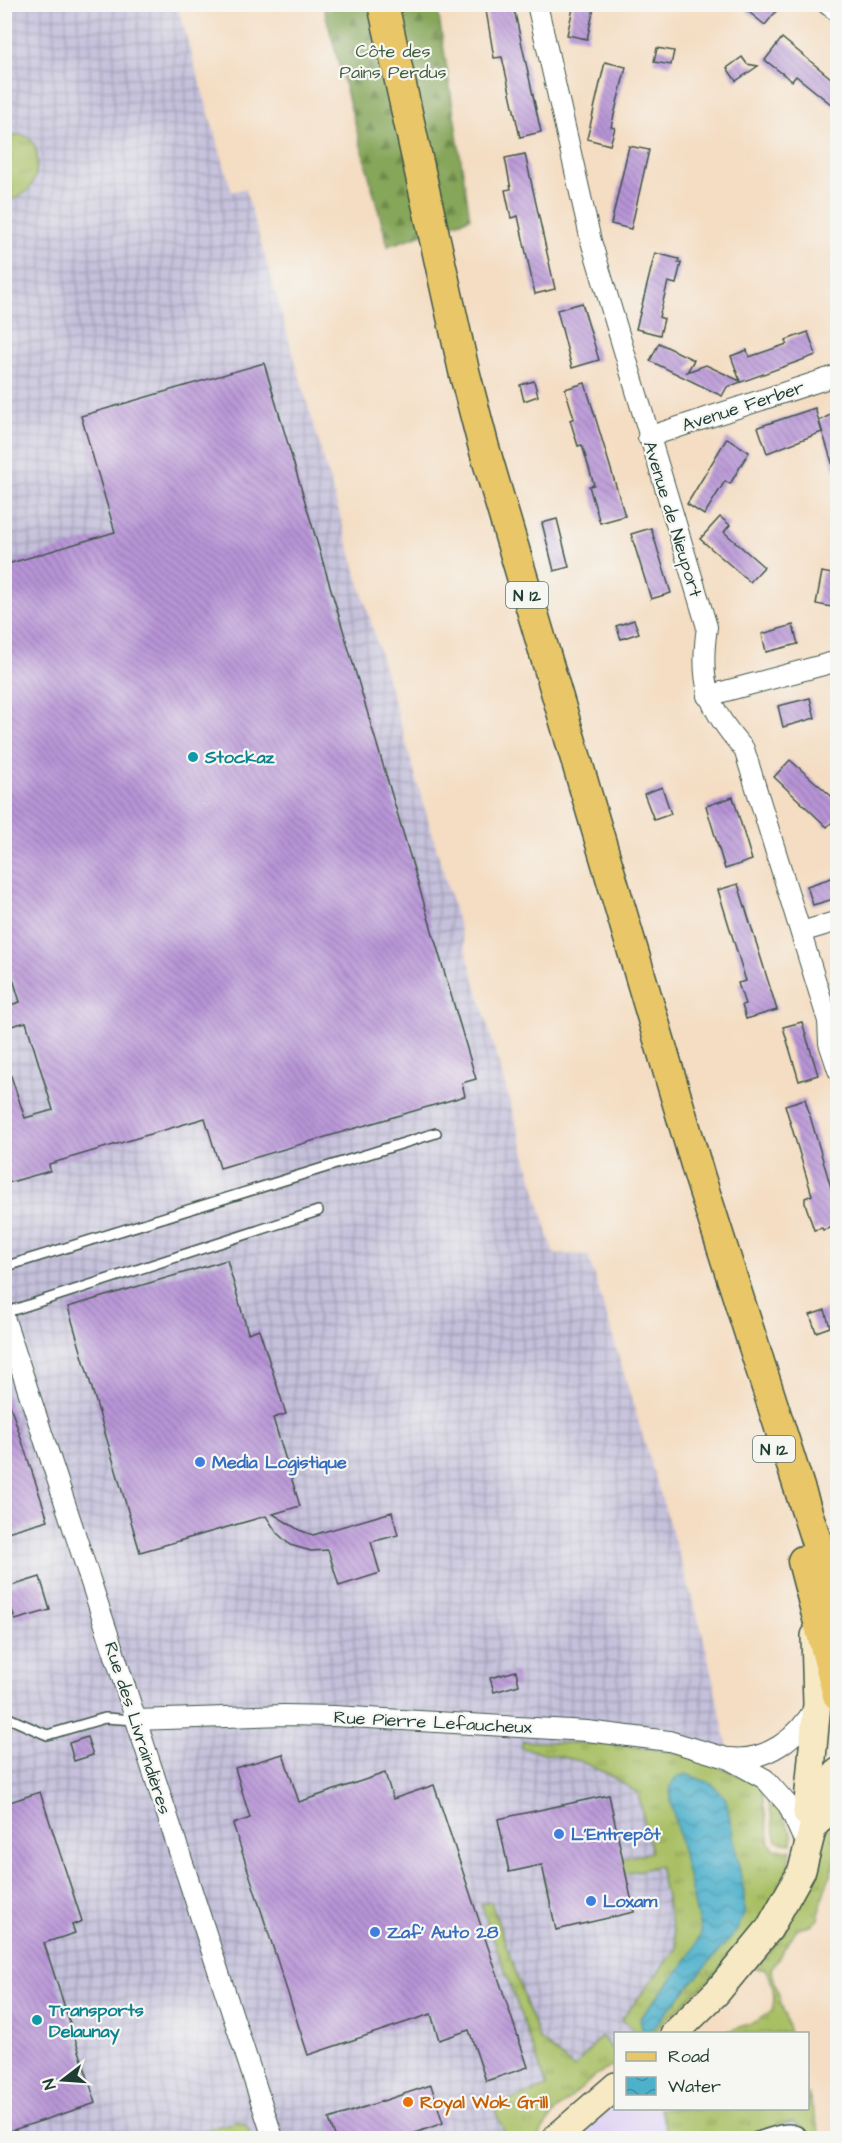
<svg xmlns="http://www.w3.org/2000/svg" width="842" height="2143" viewBox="0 0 842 2143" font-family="'Architects Daughter',sans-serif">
	<defs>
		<pattern id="industrial-grid" width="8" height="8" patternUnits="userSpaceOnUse" patternTransform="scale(1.5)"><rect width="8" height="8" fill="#c4c0db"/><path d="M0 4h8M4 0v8" fill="none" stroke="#9f9db2"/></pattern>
		<pattern id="grass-tufts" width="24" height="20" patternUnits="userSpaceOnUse" patternTransform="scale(1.5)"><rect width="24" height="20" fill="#a8bf64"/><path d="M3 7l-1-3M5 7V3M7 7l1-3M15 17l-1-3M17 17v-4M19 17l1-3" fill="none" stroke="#889c53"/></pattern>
		<pattern id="forest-firs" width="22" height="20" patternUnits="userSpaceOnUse" patternTransform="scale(1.5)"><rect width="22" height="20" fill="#86a65a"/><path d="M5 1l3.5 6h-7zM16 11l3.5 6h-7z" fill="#6d884b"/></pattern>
		<pattern id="water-waves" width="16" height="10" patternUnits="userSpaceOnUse" patternTransform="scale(1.5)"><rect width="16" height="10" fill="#4db1cc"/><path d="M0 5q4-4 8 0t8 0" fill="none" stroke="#3f91a6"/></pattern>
		<pattern id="building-back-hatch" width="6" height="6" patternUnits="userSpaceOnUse" patternTransform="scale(1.5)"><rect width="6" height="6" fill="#b894d7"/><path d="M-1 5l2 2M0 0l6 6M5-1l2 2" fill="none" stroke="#957aaf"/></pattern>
	</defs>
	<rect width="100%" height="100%" fill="#f6f6f2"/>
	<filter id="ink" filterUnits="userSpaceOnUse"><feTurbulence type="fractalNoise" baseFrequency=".0167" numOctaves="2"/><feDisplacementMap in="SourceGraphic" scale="12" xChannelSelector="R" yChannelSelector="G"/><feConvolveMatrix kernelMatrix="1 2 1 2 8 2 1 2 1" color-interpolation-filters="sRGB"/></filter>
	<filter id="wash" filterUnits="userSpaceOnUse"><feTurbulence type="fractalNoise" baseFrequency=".008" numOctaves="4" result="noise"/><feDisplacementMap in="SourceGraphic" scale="24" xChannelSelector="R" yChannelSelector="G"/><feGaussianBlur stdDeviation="1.35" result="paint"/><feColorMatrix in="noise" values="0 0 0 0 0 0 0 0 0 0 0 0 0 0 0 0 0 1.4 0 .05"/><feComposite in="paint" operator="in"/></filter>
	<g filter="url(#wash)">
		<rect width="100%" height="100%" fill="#f4ddc2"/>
		<!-- built -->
		<path fill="#e0d4f4" d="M808,2093l13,45h-247l41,-34 1,4h192z"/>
		<!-- industrial -->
		<path fill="url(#industrial-grid)" d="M5,5h172l55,187 13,-4 309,1066 34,1 115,380 62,284 -126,114 -23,1 -1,20 -92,84h-518z"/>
		<!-- grass -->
		<g fill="url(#grass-tufts)" stroke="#647e4c" stroke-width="1.5">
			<path d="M18,135c24,-2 23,40 11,54 -6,7 -15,10 -24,14v-64z"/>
			<path d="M523,1741c54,3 109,1 162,14 26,7 52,19 76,32l9,57 4,5 17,1c-8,72 -90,135 -138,183h-16l-15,-14 55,-71 -18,-82 -112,25 -3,-15 107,-24 -13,-59 -30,-19 -28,-13 -59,-13z"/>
			<path d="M772,1794l20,41v9l-14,-2 -2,-4 -8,-39z"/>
			<path d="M837,1807v49l-13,36 -6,27 -5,5 -17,6 -25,39 19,64 -70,1 37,-13 15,-11c4,-12 1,-33 -8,-41h-8l29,-37 11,-19 18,-68z"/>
			<path d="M491,1902l48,137 35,29 27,-32 14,17v12l-19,10 -41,37 -18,26h-30l-14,-32 54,-19 -66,-183z"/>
			<path d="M808,2093l13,45h-12l-6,-11 -11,-5 -60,16h-63l-9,-29 148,-1z"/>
			<path d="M238,2121l8,4 6,13h-77z"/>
		</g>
		<!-- forest -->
		<path fill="url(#forest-firs)" stroke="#527247" stroke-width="1.5" d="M323,5h114l33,213 -82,28z"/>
		<!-- water -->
		<path fill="url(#water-waves)" stroke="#367780" stroke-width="1.5" d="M686,1774l26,10 14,15 18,93v22l-7,16 -84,98 -6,3 -5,-2 -2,-11 50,-62 11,-23 -30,-131c-1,-14 -2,-25 15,-28z"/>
		<g id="blocks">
			<!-- building -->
			<g fill="url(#building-back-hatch)">
				<path d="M485,4h28l28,128 -21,5 -18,-80 -8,1z"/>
				<path d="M574,4h21l-8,35 -20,-4z"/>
				<path d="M739,4h43l-17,21z"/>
				<path d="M782,38l55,45v26l-41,-33 -4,5 -27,-21z"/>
				<path d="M657,48l17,3 -3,14 -17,-3z"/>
				<path d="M742,57l5,7 11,2 -22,15 -9,-13z"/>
				<path d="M605,62l21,5 -15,60 4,1 -5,17 -23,-6z"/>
				<path d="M629,146l20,4 -18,79 -20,-5z"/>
				<path d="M525,154l30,135 -20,5 -17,-78 -7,2 -6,-28 6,-1 -6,-31z"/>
				<path d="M655,253l24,6 -1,4h3l-5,21 -8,-2 -9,35 5,2 -4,16 -24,-6z"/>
				<path d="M582,303l17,57 -27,8 -15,-58z"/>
				<path d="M808,332l8,23 -89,32 -5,9 -72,-35 9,-18 35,17 -7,12 19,-7 34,16 -9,-25 16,-6 2,7 38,-13 -1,-4z"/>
				<path d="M264,363l212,716 -14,4 3,13 -245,72 -15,-50 -156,46 1,7 -46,13v-119l3,-1 18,54 28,-8 -27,-88 -22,6v-21l16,-5 -16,-53v-384l111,-33 -34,-116z"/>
				<path d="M534,381l4,15 -14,5 -4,-16z"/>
				<path d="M585,383l40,133 -25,7 -11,-37 5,-1 -12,-40 -4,1 -8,-26 4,-2 -9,-29z"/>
				<path d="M815,408l7,24 -55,21 -9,-26z"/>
				<path d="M837,411v57l-3,1 -15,-48z"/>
				<path d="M727,438l22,14 -19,32 -5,-3 -21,34 -17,-11z"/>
				<path d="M720,517l10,8 -6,7 40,35 -14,15 -50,-43z"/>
				<path d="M557,519l12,48 -15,4 -12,-48z"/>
				<path d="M651,528l20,65 -20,6 -20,-65z"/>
				<path d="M822,572l15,3v33l-21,-4z"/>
				<path d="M634,620l5,13 -18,6 -5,-13z"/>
				<path d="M793,625l5,19 -32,8 -4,-18z"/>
				<path d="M810,698l5,20 -32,9 -5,-21z"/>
				<path d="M790,760l47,41v16l-10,10 -53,-50z"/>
				<path d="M662,787l9,27 -17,6 -10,-26z"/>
				<path d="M733,797l19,63 -27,9 -19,-63z"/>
				<path d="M837,876v22l-24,7 -6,-19z"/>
				<path d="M738,884l39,126 -31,9 -4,-14 3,-1 -7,-21 8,-2 -28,-91z"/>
				<path d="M802,1022l16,53 -19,6 -16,-54z"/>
				<path d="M805,1099l32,109v18l-14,4 -1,-2 -8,2 -9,-27v-5l7,-3 -27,-90z"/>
				<path d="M227,1260l21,73 11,-4 27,85 -13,4 27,88 -27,8 26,16 14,5 79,-23 6,23 -27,7 9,31 -41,13 -11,-36 -17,1 -21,-6 -13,-12 -11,-17 -126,36 -72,-245z"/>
				<path d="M825,1310l5,17 -14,5 -6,-17z"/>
				<path d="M7,1396l41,124 -44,13v-136z"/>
				<path d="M40,1577l10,33 -35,10 -10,-32z"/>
				<path d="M516,1671l3,14 -25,7 -4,-14z"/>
				<path d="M87,1737l6,18 -19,6 -5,-18z"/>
				<path d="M283,1754l16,48 86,-29 8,26 41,-14 94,282 -42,14 -17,-51 -30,10 -8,-26 -123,41 -75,-231 17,-6 -15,-50z"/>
				<path d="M40,1792l42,129 -10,4 3,8 -31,10 52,160 -92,30v-329z"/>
				<path d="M609,1795l25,117 -78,18 -14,-65 -33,7 -11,-53z"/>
				<path d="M431,2085l12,38 -45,16h-62l-7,-20z"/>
			</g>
		</g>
	</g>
	<g filter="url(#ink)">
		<use href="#blocks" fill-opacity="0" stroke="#3f5549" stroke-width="1.5"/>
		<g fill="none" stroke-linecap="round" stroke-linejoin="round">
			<defs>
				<g id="service">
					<path d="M4,1267l432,-134"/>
					<path d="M4,1313l314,-102"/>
					<path d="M4,1716l43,19 58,-17 31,2"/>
					<path d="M754,2138c17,-4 39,-18 51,0"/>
				</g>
				<g id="minor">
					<path d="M537,4l54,237 116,386c-8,55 0,81 37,122l84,272 1,22 9,27"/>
					<path d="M827,4l11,8"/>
					<path d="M648,437l190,-62"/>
					<path d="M707,696l131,-35"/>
					<path d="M801,932l37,-11"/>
					<path d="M4,1317l269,821"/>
					<path d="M136,1720l148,-5 50,1 253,15 82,10 58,17 38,21 23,26 13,29"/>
					<path d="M730,1758c36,4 68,-20 85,-51"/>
				</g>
				<g id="secondary">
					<path d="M809,1809l29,-37"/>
					<path d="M807,1813l10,-109 -2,-68"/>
					<path d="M674,2034l43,-42 52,-63 33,-59 11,-43 25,-29"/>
					<path d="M556,2138l60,-52"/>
				</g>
				<g id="primary">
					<path d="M383,4l81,367 20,77 216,730 138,431"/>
					<path d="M803,1561l35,134"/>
				</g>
			</defs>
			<!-- service casing -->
			<use href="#service" stroke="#3f5549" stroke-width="12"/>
			<!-- minor casing -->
			<use href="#minor" stroke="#3f5549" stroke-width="22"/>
			<!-- secondary casing -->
			<use href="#secondary" stroke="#3f5549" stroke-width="30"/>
			<!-- primary casing -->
			<use href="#primary" stroke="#3f5549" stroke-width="33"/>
			<!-- service -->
			<use href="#service" stroke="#fff" stroke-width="9"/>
			<!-- minor -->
			<use href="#minor" stroke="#fff" stroke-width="20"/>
			<!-- secondary -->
			<use href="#secondary" stroke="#f6e9c3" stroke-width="27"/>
			<!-- primary -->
			<use href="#primary" stroke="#e9c769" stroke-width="30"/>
		</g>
	</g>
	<!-- markers -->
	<g fill="#0f9aa8" stroke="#f6f6f2" stroke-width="2">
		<circle cx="193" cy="757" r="6"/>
		<circle cx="37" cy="2020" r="6"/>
	</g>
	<g fill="#3f7fe0" stroke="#f6f6f2" stroke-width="2">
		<circle cx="200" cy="1462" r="6"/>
		<circle cx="559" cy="1834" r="6"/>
		<circle cx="591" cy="1901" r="6"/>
		<circle cx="375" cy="1932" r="6"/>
	</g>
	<circle fill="#e8710a" stroke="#f6f6f2" stroke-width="2" cx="408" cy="2102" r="6"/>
	<g text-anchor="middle" stroke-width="4.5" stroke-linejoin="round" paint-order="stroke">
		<!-- shield labels -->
		<g fill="#f6f6f2" stroke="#60746d" stroke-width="1.5">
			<rect x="506" y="582" width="42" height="26" rx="4.5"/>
			<rect x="753" y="1436" width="42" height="26" rx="4.5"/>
		</g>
		<g font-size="16" font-weight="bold" fill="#1f3d34">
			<text x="527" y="601">N 12</text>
			<text x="774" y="1455">N 12</text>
		</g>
		<!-- park labels -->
		<g font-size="18" fill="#415e40" stroke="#f6f6f2">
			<text x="393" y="57">Côte des<tspan x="393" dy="21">Pains Perdus</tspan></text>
		</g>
		<!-- street labels -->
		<g font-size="18" fill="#1f3d34" stroke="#f6f6f2">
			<text transform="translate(743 406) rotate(-18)" y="6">Avenue Ferber</text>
			<text transform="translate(673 519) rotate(73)" y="6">Avenue de Nieuport</text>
			<text transform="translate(433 1722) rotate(3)" y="6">Rue Pierre Lefaucheux</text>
			<text transform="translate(138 1728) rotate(72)" y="6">Rue des Livraindières</text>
		</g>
		<!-- culture labels -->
		<g font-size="18" font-weight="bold" fill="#0d838f" stroke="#f6f6f2" text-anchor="start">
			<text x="205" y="763">Stockaz</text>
			<text x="49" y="2016">Transports<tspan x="49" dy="21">Delaunay</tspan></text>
		</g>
		<!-- shop labels -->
		<g font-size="18" font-weight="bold" fill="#366cbe" stroke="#f6f6f2" text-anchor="start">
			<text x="212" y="1468">Media Logistique</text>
			<text x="571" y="1840">L'Entrepôt</text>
			<text x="603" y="1907">Loxam</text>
			<text x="387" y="1938">Zaf' Auto 28</text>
		</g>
		<!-- food labels -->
		<g font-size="18" font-weight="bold" fill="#c56008" stroke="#f6f6f2" text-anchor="start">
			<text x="420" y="2108">Royal Wok Grill</text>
		</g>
	</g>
	<!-- margin -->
	<rect width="842" height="2143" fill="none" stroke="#f6f6f2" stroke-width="24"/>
	<!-- legend -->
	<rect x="614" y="2032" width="195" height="78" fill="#f6f6f2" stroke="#a0aca6" stroke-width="1.5"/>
	<rect x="626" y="2052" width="30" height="9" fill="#e9c769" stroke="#a0aca6" stroke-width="1.5"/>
	<text x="668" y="2062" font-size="18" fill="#1f3d34">Road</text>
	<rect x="626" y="2077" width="30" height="18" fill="url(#water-waves)" stroke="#a0aca6" stroke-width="1.5"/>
	<text x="668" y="2092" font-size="18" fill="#1f3d34">Water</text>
	<!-- north arrow -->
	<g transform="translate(63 2080) rotate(253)" stroke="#f6f6f2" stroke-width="4.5" paint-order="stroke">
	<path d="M0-4.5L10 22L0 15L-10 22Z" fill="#1f3d34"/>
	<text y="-9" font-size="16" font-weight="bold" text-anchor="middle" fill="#1f3d34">N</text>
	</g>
</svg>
